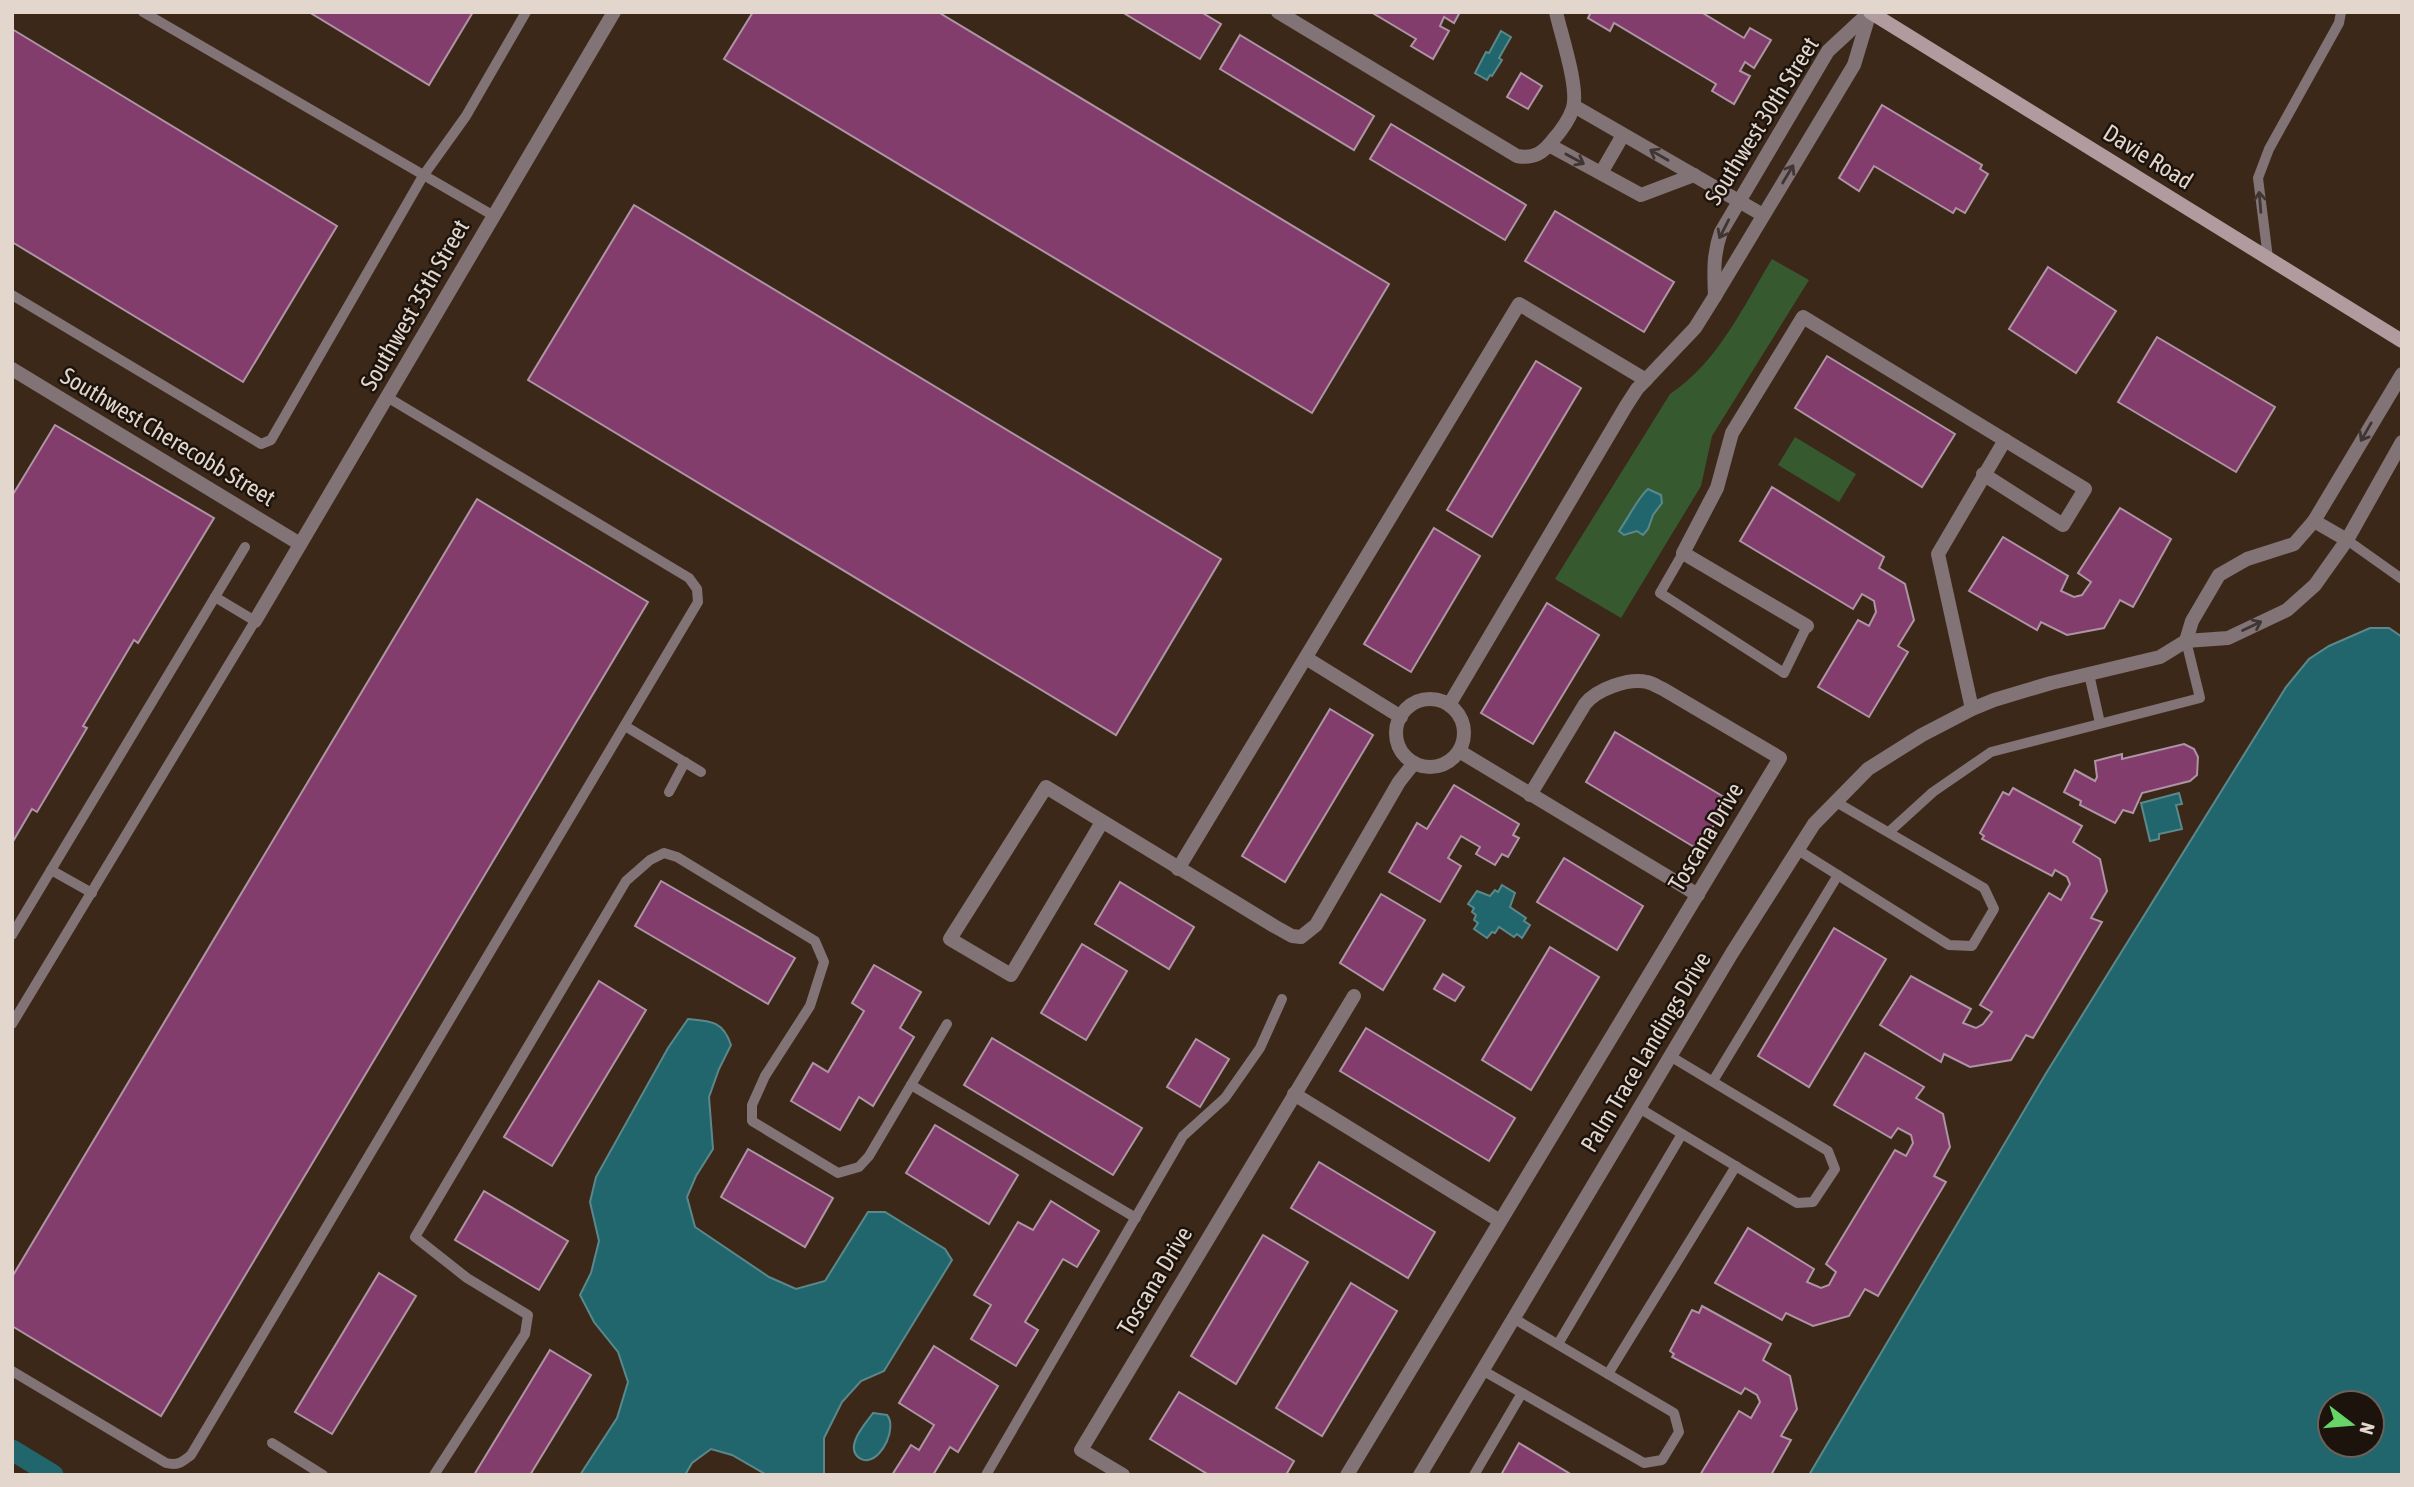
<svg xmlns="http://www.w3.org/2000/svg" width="2414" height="1487" viewBox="0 0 2414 1487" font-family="'Asap Condensed',sans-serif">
	<rect width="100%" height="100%" fill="#3b2818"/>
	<!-- green -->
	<g fill="#365930">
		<path d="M1772,259l37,21 -97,156 -11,50 -80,132 -66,-39 115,-185c48,-32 73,-87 102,-135z"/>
		<path d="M1795,437l61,37 -17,28 -61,-37z"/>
	</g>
	<!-- water -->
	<g fill="#21666d" stroke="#5b888a" stroke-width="2" fill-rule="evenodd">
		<path d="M1501,31l10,6 -12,21 3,2 -10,16 -2,-1 -3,5 -12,-7 11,-21 3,1z"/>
		<path d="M1648,489l13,6 1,8 -9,12 -5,14 -5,6 -6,-4 -13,4 -5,-4c8,-11 20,-35 29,-42z"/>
		<path d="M2370,628h19l13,9v838h-593l236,-400 241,-388 23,-28 20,-13zM2372,1403v42h-42v-42z"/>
		<path d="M2179,793l3,11 -6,1 6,24 -23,5v5l-9,2 -9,-38z"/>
		<path d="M1502,885l13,8 -5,14 16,11 -2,3 6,4 -8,13 -5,-4 -3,3 -15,-10 -4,6 -3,-1 -5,6 -13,-9 4,-6 -4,-3 2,-5 -4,-3 2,-4 -6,-4 9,-13 13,5 5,-6 3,2z"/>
		<path d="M688,1019c23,2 35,2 43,26l-12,24 -10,28 4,52 -17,27 -9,21 8,30 74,50 27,12 29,-8 43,-69h17l60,37 7,11 -68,111 -23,10 -19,21 -18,36v37h-57l-35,-20 -21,-6 -19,14 -7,12h-105l37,-57 11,-36 -10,-30 -24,-30 -14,-27 11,-22 8,-32 -9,-39 6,-25 72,-129z"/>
		<path d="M873,1413l14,2c10,12 -4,43 -19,45 -3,1 -8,-1 -10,-3 -13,-12 8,-34 15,-44z"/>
	</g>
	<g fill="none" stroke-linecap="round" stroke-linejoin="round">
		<!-- canal -->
		<path stroke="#21666d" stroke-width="21" d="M12,1450l41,25"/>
	</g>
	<!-- building -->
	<g fill="#833d6d" stroke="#ae94a4" stroke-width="2">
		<path d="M309,12h164l-44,73z"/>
		<path d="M753,12h185l451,272 -77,129 -588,-354z"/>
		<path d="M1122,12h79l20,12 -21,35z"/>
		<path d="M1371,12h89l-6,11 -10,-6 -4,9 9,5 -16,28 -22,-13 5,-7z"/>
		<path d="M1591,12h110l43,26 6,-10 21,12 -17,28 -9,-6 -5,9 10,5 -16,28 -22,-13 4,-7 -102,-61 -4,8 -22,-13z"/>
		<path d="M12,29l325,197 -94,156 -231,-140z"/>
		<path d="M1240,35l134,81 -20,34 -134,-81z"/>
		<path d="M1521,73l21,13 -14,23 -21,-12z"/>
		<path d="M1882,105l100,60 -2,4 8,5 -23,39 -9,-5 -3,5 -79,-47 -15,25 -20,-13z"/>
		<path d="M1391,124l135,81 -21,35 -135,-81z"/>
		<path d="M634,205l587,354 -105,176 -588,-355z"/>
		<path d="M1555,211l119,71 -30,50 -119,-71z"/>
		<path d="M2048,267l68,44 -40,62 -67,-44z"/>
		<path d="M2157,337l118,70 -39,65 -118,-70z"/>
		<path d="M1827,356l128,78 -33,53 -127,-79z"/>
		<path d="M1536,361l45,27 -89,149 -45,-27z"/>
		<path d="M55,425l159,93 -76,125 -4,-3 -51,86 4,2 -50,84 -5,-3 -20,34v-347z"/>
		<path d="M1772,487l112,70 -5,11 26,16 9,36 -16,26 10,6 -39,65 -51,-30 40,-67 11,6 7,-14 -2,-11 -12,-7 -9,15 -113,-68z"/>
		<path d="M477,499l171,103 -487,814 -149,-90v-49z"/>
		<path d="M2120,508l51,31 -38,68 -13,-7 -16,28 -37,7 -26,-13 -4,8 -68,-39 34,-54 65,39 -7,15 13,6 8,-2 9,-13 -13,-9z"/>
		<path d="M1434,528l46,28 -69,116 -47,-28z"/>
		<path d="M1547,603l52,32 -66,109 -52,-31z"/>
		<path d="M1330,709l43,26 -88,147 -43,-26z"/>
		<path d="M1615,732l114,68 -30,50 -113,-68z"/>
		<path d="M2184,744l10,5 4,8 -1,18 -7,6 -48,12 -9,20 -10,-3 -8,13 -35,-18 1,-4 -17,-9 11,-22 20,11 2,-4 -2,-16 27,-7v5z"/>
		<path d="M1454,785l65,39 -6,11 6,3 -11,19 -6,-3 -7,11 -19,-11 4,-7 -19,-11 -13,22 13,8 -21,36 -51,-30 28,-49 10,6z"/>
		<path d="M2013,788l69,38 -9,16 27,17 7,32 -16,27 11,4 -69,116 -7,-3 -15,25 -41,7 -26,-13 -3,8 -61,-37 31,-49 60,33 -8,14 13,5 7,-4 9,-12 -12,-7 69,-112 12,7 9,-16 -3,-7 -12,-7 -3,6 -70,-37 2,-3 -4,-3 23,-41 6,3z"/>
		<path d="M1564,858l79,48 -26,44 -80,-48z"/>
		<path d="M661,881l134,77 -27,46 -133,-78z"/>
		<path d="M1120,882l74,45 -25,42 -74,-45z"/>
		<path d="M1381,894l44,26 -42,70 -43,-27z"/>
		<path d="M1834,928l52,31 -77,128 -51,-31z"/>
		<path d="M1082,944l45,27 -41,69 -45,-27z"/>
		<path d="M1550,947l49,30 -68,113 -49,-30z"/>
		<path d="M874,965l47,27 -21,36 14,9 -41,69 -14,-9 -19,33 -49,-29 22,-38 15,9 36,-61 -12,-8z"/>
		<path d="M1443,974l21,13 -9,14 -21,-12z"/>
		<path d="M599,981l47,29 -94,156 -48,-29z"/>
		<path d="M1366,1028l149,90 -26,43 -149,-90z"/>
		<path d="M992,1038l150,90 -29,47 -149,-90z"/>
		<path d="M1196,1039l33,20 -29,48 -33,-20z"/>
		<path d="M1865,1053l59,34 -8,11 27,16 7,33 -16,29 12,6 -68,114 -13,-7 -16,27 -36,10 -27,-13 -4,7 -67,-37 33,-55 66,41 -7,13 14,6 8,-3 7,-13 -10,-8 69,-114 11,6 7,-13 -2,-8 -13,-7 -7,10 -57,-33z"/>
		<path d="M935,1125l83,50 -29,49 -83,-51z"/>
		<path d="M748,1149l85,49 -28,49 -84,-50z"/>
		<path d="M1319,1162l116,70 -27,46 -117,-70z"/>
		<path d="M484,1191l84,50 -29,49 -84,-50z"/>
		<path d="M1051,1201l48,30 -22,36 -14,-8 -38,63 13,8 -22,36 -45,-27 20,-34 -17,-10 44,-73 15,8z"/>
		<path d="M1263,1235l45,27 -72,122 -45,-28z"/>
		<path d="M379,1273l37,23 -84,138 -37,-22z"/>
		<path d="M1351,1283l46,28 -75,125 -46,-28z"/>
		<path d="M1702,1306l69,38 -8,16 27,16 7,33 -16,27 10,4 -20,35h-71l39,-64 12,7 9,-16 -3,-7 -12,-7 -4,6 -69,-37 2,-3 -4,-3 22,-41 7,3z"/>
		<path d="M934,1346l64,40 -40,66 -8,-5 -17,28h-41l19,-30 8,5 15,-25 -35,-22z"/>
		<path d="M550,1350l41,25 -61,100h-56z"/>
		<path d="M1179,1392l115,69 -8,14h-77l-59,-36z"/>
		<path d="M1519,1443l53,32h-71z"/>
	</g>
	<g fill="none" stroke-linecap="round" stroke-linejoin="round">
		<!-- service -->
		<g stroke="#817376" stroke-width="10">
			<path d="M143,12l351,204"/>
			<path d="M2268,258l-10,-80 11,-29 70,-126 2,-11"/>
			<path d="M12,295l249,149 10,-4 152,-264 43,-60 60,-104"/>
			<path d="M2347,540l55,39"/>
			<path d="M1683,553l-23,40 124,80 23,-47"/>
			<path d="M2089,674l11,49"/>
			<path d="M625,726l76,46"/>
			<path d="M669,792l16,-30"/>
			<path d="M1889,832l44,-40 58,-40 209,-54 -14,-57"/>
			<path d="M1798,850l151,95 23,1 22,-37 -10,-21 -148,-86"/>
			<path d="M51,870l41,23"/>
			<path d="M12,935l233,-388"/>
			<path d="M12,1024l243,-403 -40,-24"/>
			<path d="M1713,1081l125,-206"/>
			<path d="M911,1085l225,133"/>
			<path d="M1639,1108l158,95 16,-1 22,-33 -7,-18 -158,-95"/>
			<path d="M1558,1344l124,-210"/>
			<path d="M1482,1370l162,93 18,-3 17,-28 -5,-19 -161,-95"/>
			<path d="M12,1371l154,92c12,3 16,-1 25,-8l507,-853 -1,-13 -8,-11 -302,-181"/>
			<path d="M1608,1374l128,-208"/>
			<path d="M272,1443l51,32"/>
			<path d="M434,1475l91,-141 3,-19 -61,-37 -52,-41 211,-356 24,-21 14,-7 13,4 138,84 9,21 -14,44 -45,70 -13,29v16l86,52 21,-6 10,-11 78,-132"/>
			<path d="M986,1475l197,-339 42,-38 35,-50 22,-49"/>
			<path d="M1474,1475l48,-82"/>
		</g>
		<!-- minor -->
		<g stroke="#817376" stroke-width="14">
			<path d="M1278,12l239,144c17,3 26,-3 36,-16 8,-9 16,-20 20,-32 6,-21 -12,-73 -17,-96"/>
			<path d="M1574,106l189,109"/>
			<path d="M1549,145l92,50 53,-20"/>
			<path d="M1601,173l22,-38"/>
			<path d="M1715,296c-1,-24 -2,-42 6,-64l107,-181 41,-38"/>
			<path d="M12,369l288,175"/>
			<path d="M2314,521l33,19"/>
			<path d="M255,621l359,-609"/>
			<path d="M1807,626l-124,-73 34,-65 15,-55 71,-116 282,172 -22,36 -80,-51"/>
			<path d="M2186,641l6,-20 27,-46 28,-16 47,-15 20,-23 88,-147"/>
			<path d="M1306,658l95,59"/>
			<circle cx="1430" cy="733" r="34"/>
			<path d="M1449,705l177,-299 11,-17 58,-61 20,-32 139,-231 16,-53"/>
			<path d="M1972,709l-34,-155 67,-114"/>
			<path d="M1459,751l239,144"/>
			<path d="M1102,822l-91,153 -61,-36 96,-152 228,139 18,10 9,1 15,-12 83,-143 15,-19"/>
			<path d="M1178,869l341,-565 127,76"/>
			<path d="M1294,1094l206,127"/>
			<path d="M1123,1475l-42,-25 273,-454"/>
			<path d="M1347,1475l433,-717 -117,-69c-5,-2 -10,-6 -16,-7 -19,-4 -50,7 -62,22l-55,91"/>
			<path d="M1420,1475l312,-522 82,-129 54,-55 54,-34 50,-26 22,-9 57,-17 109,-26 26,-16 42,-3 59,-28 28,-25 32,-45 55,-98"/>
		</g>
		<!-- secondary -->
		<path stroke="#b09b9f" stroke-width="14" d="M1870,12l532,329"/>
	</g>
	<!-- one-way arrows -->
	<defs><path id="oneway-shaft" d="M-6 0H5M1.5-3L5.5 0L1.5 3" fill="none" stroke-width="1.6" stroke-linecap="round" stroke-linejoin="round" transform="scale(1.75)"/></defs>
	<g stroke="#3f3531">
		<use href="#oneway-shaft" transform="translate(1659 155) rotate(-150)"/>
		<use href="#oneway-shaft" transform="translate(1575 159) rotate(29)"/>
		<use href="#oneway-shaft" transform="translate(1788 174) rotate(-59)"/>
		<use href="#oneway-shaft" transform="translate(2260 202) rotate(-95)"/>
		<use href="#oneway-shaft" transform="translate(1724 229) rotate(117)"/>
		<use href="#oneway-shaft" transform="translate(2366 432) rotate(120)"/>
		<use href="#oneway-shaft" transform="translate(2252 626) rotate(-25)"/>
	</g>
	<g text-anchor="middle" stroke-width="5" stroke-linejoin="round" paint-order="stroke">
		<!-- street labels -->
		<g font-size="24" fill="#e3d6cd" stroke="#1b130c">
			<text transform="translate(1762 121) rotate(-58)" y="8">Southwest 30th Street</text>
			<text transform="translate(2148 157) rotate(32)" y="8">Davie Road</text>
			<text transform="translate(415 305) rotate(-60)" y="8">Southwest 35th Street</text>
			<text transform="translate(168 437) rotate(31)" y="8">Southwest Cherecobb Street</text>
			<text transform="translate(1706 837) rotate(-59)" y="8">Toscana Drive</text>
			<text transform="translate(1646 1052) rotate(-59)" y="8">Palm Trace Landings Drive</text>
			<text transform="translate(1155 1281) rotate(-59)" y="8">Toscana Drive</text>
		</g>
	</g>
	<!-- border -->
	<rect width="2414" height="1487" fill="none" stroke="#e3d6cd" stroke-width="28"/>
	<!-- north arrow -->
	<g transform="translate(2351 1424) rotate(106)"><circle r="33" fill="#1b130c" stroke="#6b6159" stroke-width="2"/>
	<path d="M0-5L12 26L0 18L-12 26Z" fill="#66d466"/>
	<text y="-10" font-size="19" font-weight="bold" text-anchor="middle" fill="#e3d6cd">N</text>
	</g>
</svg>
